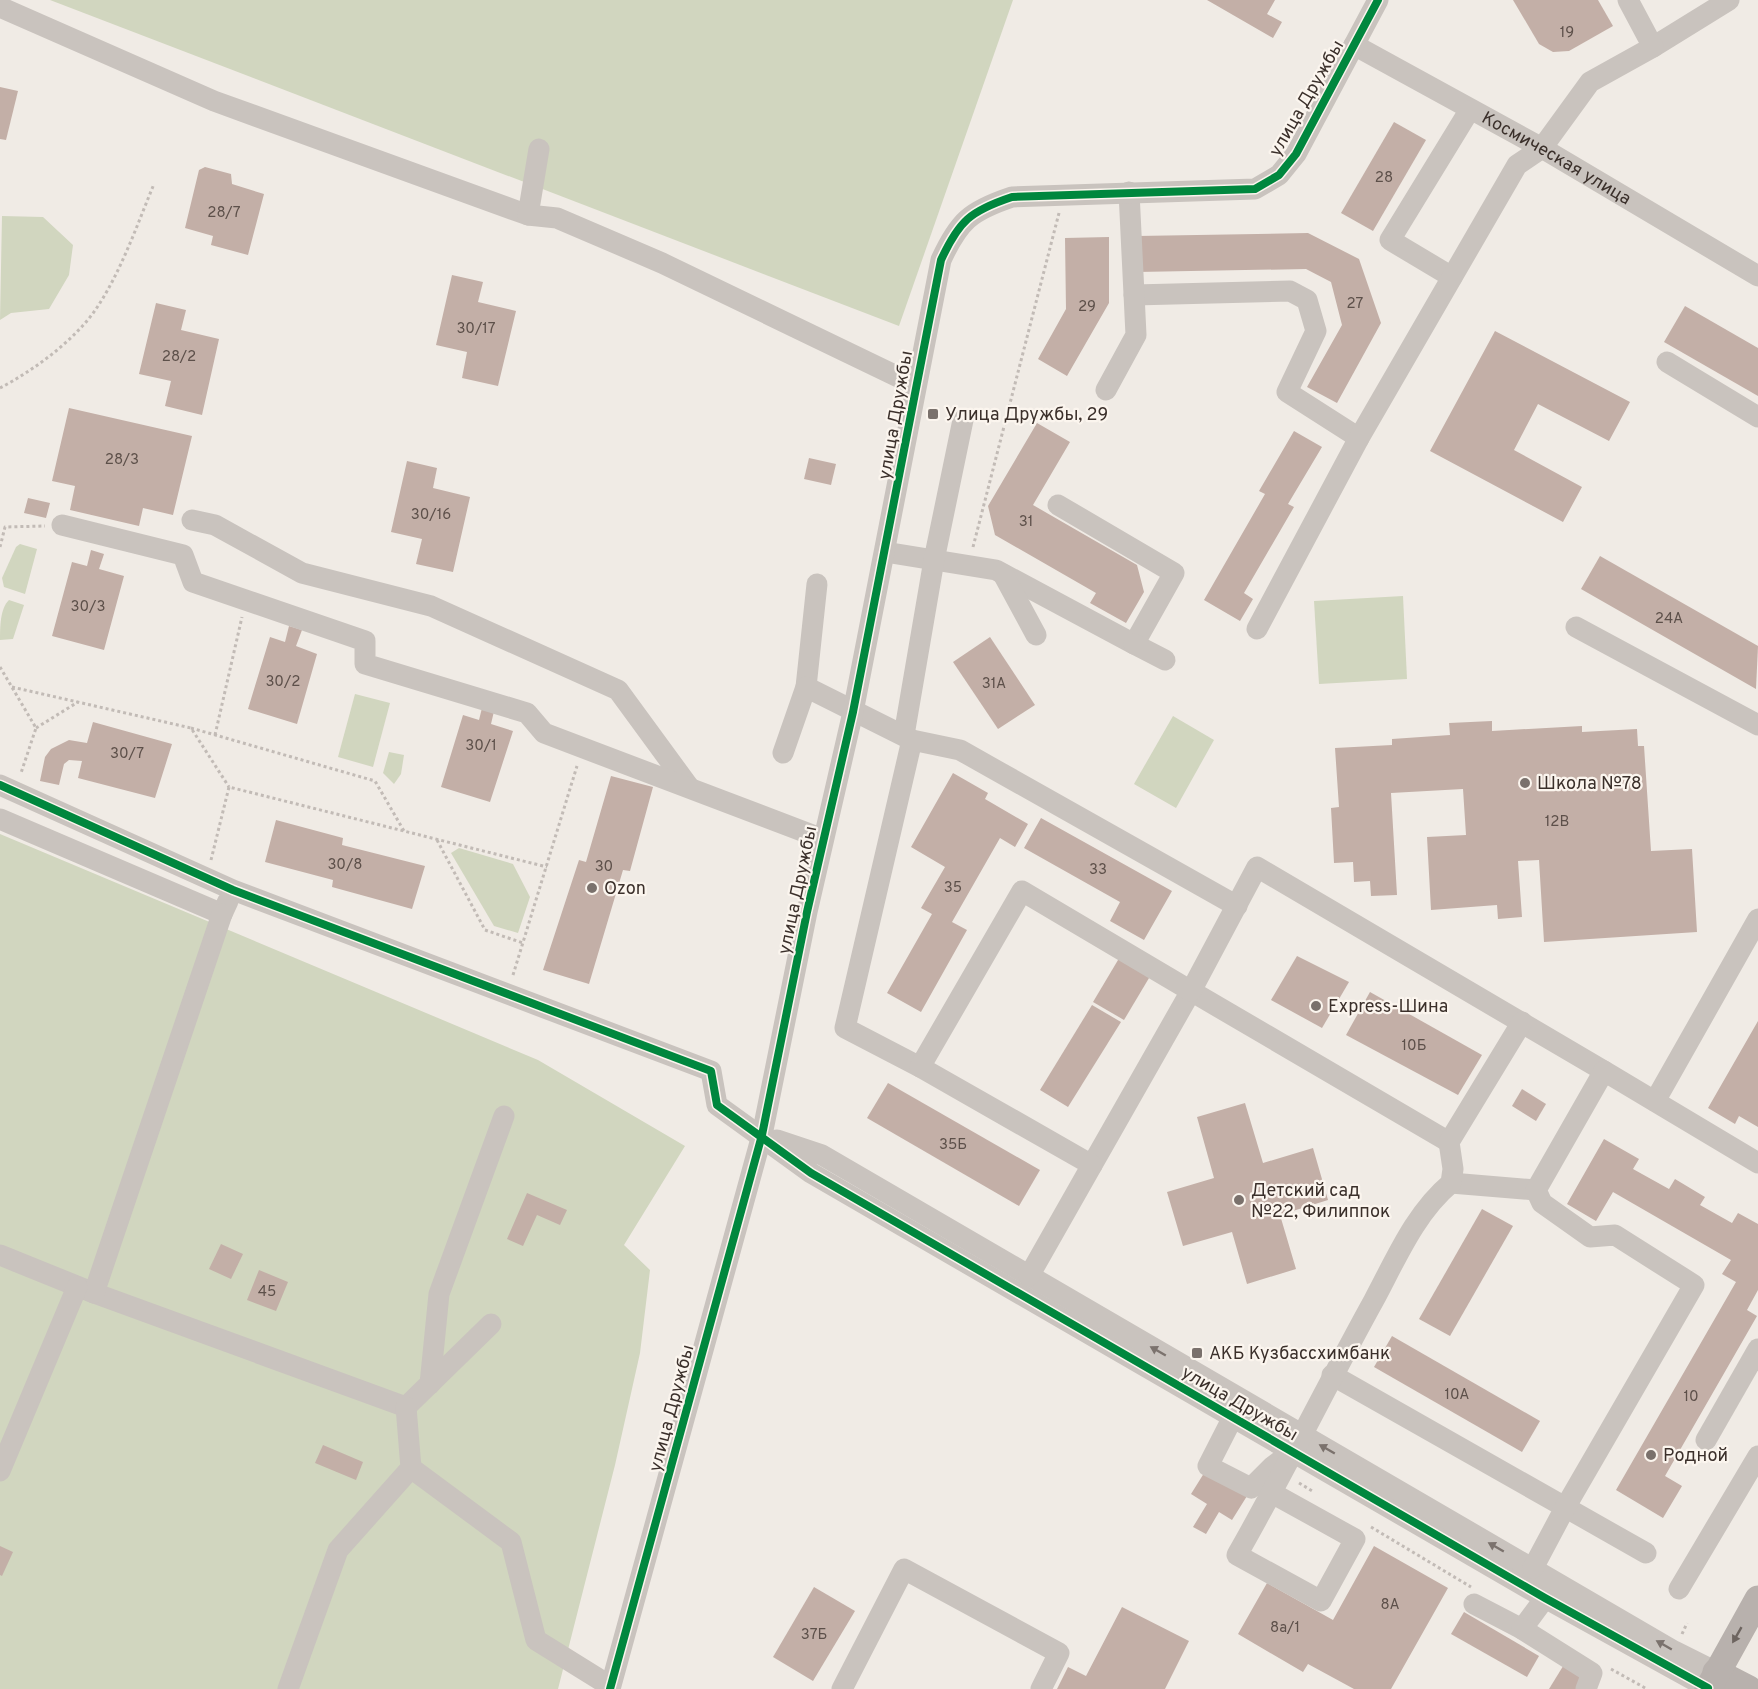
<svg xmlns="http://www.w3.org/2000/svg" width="1758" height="1689" viewBox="0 0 1758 1689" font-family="Overpass,sans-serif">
	<rect width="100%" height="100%" fill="#f0ebe5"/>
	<!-- green -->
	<g fill="#d1d6bf">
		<path d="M50,0h963l-114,326z"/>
		<path d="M2,216l41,1 30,28 -4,30 -20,34 -38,4 -11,7z"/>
		<path d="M20,544l17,5 -12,45 -21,-7 -2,-9 14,-31z"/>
		<path d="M1403,596l4,83 -88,5 -5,-83z"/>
		<path d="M9,600l15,5 -11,34 -13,1c0,-12 0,-32 9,-40z"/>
		<path d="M355,694l35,9 -17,64 -35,-10z"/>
		<path d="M1173,716l41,24 -38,68 -42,-24z"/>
		<path d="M389,752l15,3 -3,19 -7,10 -11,-11z"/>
		<path d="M0,834l538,226 147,86 -61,99 26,25 -10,83 -25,112 -57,224h-558z"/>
		<path d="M459,848l54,16 17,33 -12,36 -24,-7 -43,-73z"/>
	</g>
	<!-- building -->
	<g fill="#c3afa7">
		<path d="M1207,0h68l-8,14 15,8 -9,16z"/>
		<path d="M1513,0h85l15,26 -44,25 -16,1 -14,-8z"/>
		<path d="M0,87l18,4 -12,49 -6,-1z"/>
		<path d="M1394,122l32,18 -53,91 -32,-18z"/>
		<path d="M205,167l26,7 1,10 32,10 -16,61 -37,-10 2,-9 -28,-8 14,-58z"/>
		<path d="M1308,233l51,26 22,64 -44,80 -30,-16 35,-62 -11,-43 -25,-13 -169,3v-36z"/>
		<path d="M1109,237v66l-42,73 -29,-17 28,-50 -1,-71z"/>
		<path d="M452,275l31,7 -5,20 38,9 -18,75 -36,-8 5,-26 -31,-7z"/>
		<path d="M156,303l30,7 -5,20 38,9 -17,76 -37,-9 6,-25 -32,-7z"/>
		<path d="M1685,306l73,42v48l-94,-54z"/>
		<path d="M1495,331l135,71 -21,39 -71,-37 -24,46 68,37 -19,35 -133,-71z"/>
		<path d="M69,408l123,28 -19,79 -30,-7 -4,18 -69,-16 5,-24 -23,-5z"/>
		<path d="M1037,423l33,19 -37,63 104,60 7,27 -18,31 -36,-20 6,-10 -101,-58 -7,-29z"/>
		<path d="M1294,431l28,16 -34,57 6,3 -50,86 9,6 -13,22 -36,-21 61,-106 -6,-3z"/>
		<path d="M809,458l27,6 -5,21 -27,-6z"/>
		<path d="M407,461l30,7 -4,20 37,9 -17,75 -37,-8 6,-25 -31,-7z"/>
		<path d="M28,498l22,5 -4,15 -22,-5z"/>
		<path d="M91,550l13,4 -5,15 25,7 -20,74 -52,-14 20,-74 15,4z"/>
		<path d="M1600,556l158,90 -2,43 -175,-100z"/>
		<path d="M289,626l13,4 -6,16 21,8 -20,70 -49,-15 22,-72 15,5z"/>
		<path d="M990,637l45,68 -37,24 -45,-67z"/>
		<path d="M483,704l12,3 -4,17 22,7 -23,71 -49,-15 22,-72 16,5z"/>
		<path d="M1492,721v10l90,-5v6l55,-3 1,17h6l7,105 41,-2 5,83 -153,10 -5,-82 -21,1 4,56 -24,2 -1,-14 -66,5 -4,-73 39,-2 -3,-46 -72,4 6,102 -26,1 -1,-15 -16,1 -1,-20 -19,1 -3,-55 8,-1 -4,-59 57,-3v-6l58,-4 -1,-12z"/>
		<path d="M93,722l79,22 -17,54 -77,-20 4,-17 -13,-1 -5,4 -5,21 -19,-4 5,-24 6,-8 18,-9 18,3z"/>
		<path d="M953,773l35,20 -3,6 43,25 -13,23 -15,-9 -48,84 15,8 -46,82 -34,-19 45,-79 -11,-6 24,-41 -34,-20z"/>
		<path d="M611,776l42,11 -23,84 -7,-1 -34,114 -46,-14 36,-110 7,2z"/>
		<path d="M1041,818l131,73 -28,49 -34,-19 10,-19 -96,-54z"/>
		<path d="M276,820l67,18 -1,7 83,21 -13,43 -80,-22 1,-7 -68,-18z"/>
		<path d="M1121,955l31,18 -28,47 -31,-18z"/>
		<path d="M1297,956l52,26 -27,46 -51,-28z"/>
		<path d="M1370,992l112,63 -24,40 -112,-60z"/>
		<path d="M1092,1005l29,17 -53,85 -28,-17z"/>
		<path d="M1758,1021v106l-19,-11 -4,8 -27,-16z"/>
		<path d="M888,1083l152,87 -21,36 -152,-88z"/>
		<path d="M1522,1089l24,15 -10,17 -24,-15z"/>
		<path d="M1245,1103l18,60 50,-15 15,52 -48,15 16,54 -49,15 -15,-52 -49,14 -16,-54 47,-14 -17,-61z"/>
		<path d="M1604,1139l35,20 -6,10 36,20 6,-10 30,18 -5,8 32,18 6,-10 20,11v66l-11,20 10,6 -92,160 17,10 -19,32 -47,-28 120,-208 -14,-8 9,-14 -118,-68 -17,29 -29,-17z"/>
		<path d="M527,1193l40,17 -7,15 -23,-10 -14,31 -16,-7z"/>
		<path d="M1482,1209l31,17 -63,110 -31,-17z"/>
		<path d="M221,1244l22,10 -12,25 -22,-10z"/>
		<path d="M259,1270l29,12 -12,29 -29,-11z"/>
		<path d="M1392,1336l148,85 -18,31 -148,-85z"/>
		<path d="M323,1445l40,17 -7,18 -41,-17z"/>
		<path d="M1206,1470l41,26 -15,24 -13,-8 -13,22 -13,-7 14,-23 -16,-10z"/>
		<path d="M0,1546l13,6 -11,24 -2,-1z"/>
		<path d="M1374,1546l74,42 -57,101h-37l-46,-25 -5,8 -65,-38 29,-51 66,37z"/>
		<path d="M814,1587l41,24 -42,70 -40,-24z"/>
		<path d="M1122,1607l67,34 -24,48h-108l11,-22 18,9z"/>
		<path d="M1464,1612l75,44 -12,21 -76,-43z"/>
		<path d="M1565,1663l21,13 -8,13h-29z"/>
	</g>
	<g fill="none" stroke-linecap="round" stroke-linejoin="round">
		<!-- path -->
		<g stroke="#c2bbb6" stroke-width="3" stroke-dasharray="3 3" stroke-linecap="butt">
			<path d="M0,388c34,-18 74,-47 96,-79 25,-37 41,-84 58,-125"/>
			<path d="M0,547l5,-20 40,-1"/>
			<path d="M973,547l86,-334"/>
			<path d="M0,667l36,61 -15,45"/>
			<path d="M12,687l179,41 38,59"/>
			<path d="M36,728l42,-26"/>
			<path d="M191,728l184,53 29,50"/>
			<path d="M215,735l27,-118"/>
			<path d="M437,840l48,90 38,13"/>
			<path d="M211,860l18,-73 318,80"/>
			<path d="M513,975l64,-209"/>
			<path d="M1299,1483l15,9"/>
			<path d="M1371,1527l100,60"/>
			<path d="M1682,1634l5,-11"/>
			<path d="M1611,1669l36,20"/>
		</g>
		<!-- minor -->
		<g stroke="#c9c3be" stroke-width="21">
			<path d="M0,7l214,94 314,114"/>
			<path id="s1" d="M1354,45l188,103 216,128"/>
			<path d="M1653,47l76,-47"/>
			<path d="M539,149l-11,66 29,3 105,45 253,122"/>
			<path d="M1452,277l-62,-37 79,-129"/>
			<path d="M1134,295l156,-4 17,9 9,31 -29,61 72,46"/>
			<path d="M1667,362l91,55"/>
			<path d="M1106,390l30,-55 -7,-143"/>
			<path d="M192,520l23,5 87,48 129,33 187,84 71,97"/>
			<path d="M62,525l121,30 10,27 172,59v23l162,49 17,20 279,106"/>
			<path d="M885,552l111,18 138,74 40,-71 -116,-68"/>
			<path d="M1003,574l33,61"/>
			<path d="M1576,627l182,98"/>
			<path d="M1257,629l102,-191 158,-273 25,-17 48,-66 63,-35 -25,-47"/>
			<path d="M1134,644l31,16"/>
			<path d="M806,687l11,-103"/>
			<path d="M904,735l30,-175 29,-140"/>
			<path d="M912,740l-67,288 75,39"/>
			<path d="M783,753l23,-66 106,53 48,10 277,156"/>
			<path d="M0,785l233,105 478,181 6,34 94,68 734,425 163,90"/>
			<path d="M0,819l222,95 6,-13"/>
			<path d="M1655,1101l103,-182"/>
			<path d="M777,1140l45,15 852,496 42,21"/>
			<path d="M1092,1165l99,-174 258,151"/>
			<path d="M1451,1183l85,7"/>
			<path d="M0,1255l94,38 312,114"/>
			<path d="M1029,1276l63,-111 -172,-98 102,-176 169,100 66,-124 347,204"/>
			<path d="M94,1293l128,-379"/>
			<path d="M1332,1375l314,178"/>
			<path d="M430,1384l9,-90 65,-178"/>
			<path d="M406,1407l85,-83"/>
			<path d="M1233,1417l-25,49 43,22 21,-21 16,-12"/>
			<path d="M1706,1440l52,-91"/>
			<path d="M411,1468l100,74 25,98 74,46"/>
			<path d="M0,1471l77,-184"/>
			<path d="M1272,1493l83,46 -34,62 -84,-46c48,-84 90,-170 137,-255 22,-41 41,-87 77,-117l2,-14 -4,-27 73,-120"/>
			<path d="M1533,1568l33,-62 128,-221 -79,-50 -25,2 -48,-34 -6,-13 68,-119 154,92"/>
			<path d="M1679,1589l79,-133"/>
			<path d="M1474,1604l48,25 23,-31"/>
			<path d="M1522,1629l70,44 -6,16"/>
			<path d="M288,1689l50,-139 73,-82 -5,-61"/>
			<path d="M610,1689l152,-554 45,-223 46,-200 88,-452c18,-39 29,-49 71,-63l243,-8 24,-14 17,-21 82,-154"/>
			<path d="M842,1689l62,-120 155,84 -18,36"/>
		</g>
		<!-- major -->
		<g stroke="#b8b1ad" stroke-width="27">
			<path d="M1716,1672l33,17"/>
			<path d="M1708,1689l50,-90"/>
		</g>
		<defs>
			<g id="cycleway">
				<path d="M0,785l233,105 478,181 6,34 94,68 734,425 163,90"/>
				<path d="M610,1689l152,-554 45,-223 46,-200 88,-452c18,-39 29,-49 71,-63l243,-8 24,-14 17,-21 82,-154"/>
			</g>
		</defs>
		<!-- cycleway casing -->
		<use href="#cycleway" stroke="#fbf5ee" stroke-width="11"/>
		<!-- cycleway -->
		<use href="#cycleway" stroke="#00873e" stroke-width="8"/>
	</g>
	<!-- one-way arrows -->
	<defs><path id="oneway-solid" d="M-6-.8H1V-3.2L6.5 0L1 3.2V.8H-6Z" transform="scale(1.5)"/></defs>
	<g fill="#7b726d">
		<use href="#oneway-solid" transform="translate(1158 1351) rotate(-150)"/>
		<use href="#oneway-solid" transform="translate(1327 1449) rotate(-150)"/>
		<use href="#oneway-solid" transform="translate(1496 1547) rotate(-150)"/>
		<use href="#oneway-solid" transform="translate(1664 1645) rotate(-150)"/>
	</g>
	<use fill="#6d645f" href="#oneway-solid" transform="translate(1737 1635) rotate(120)"/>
	<!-- markers -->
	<g fill="#7a716c" stroke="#fbf5ee" stroke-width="2">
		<rect x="927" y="408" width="12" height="12" rx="3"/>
		<circle cx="1525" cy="783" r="6"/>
		<circle cx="592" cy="888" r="6"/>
		<circle cx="1316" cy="1006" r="6"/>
		<circle cx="1239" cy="1200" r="6"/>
		<rect x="1191" y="1347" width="12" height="12" rx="3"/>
		<circle cx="1651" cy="1455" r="6"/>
	</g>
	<g text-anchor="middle" stroke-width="4.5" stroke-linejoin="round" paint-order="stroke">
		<!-- number labels -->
		<g font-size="15" fill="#5d504a">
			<text x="1567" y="37">19</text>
			<text x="1384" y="182">28</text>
			<text x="224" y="217">28/7</text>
			<text x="1355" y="308">27</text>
			<text x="1087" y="311">29</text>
			<text x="476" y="333">30/17</text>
			<text x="179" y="361">28/2</text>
			<text x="122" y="464">28/3</text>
			<text x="431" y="519">30/16</text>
			<text x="1026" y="526">31</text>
			<text x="88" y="611">30/3</text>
			<text x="1669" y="623">24А</text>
			<text x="283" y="686">30/2</text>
			<text x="994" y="688">31А</text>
			<text x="481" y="750">30/1</text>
			<text x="127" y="758">30/7</text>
			<text x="1557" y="826">12В</text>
			<text x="345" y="869">30/8</text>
			<text x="604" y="871">30</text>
			<text x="1098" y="874">33</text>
			<text x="953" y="892">35</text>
			<text x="1414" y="1050">10Б</text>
			<text x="953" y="1149">35Б</text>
			<text x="267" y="1296">45</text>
			<text x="1457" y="1399">10А</text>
			<text x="1691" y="1401">10</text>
			<text x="1390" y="1609">8А</text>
			<text x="1285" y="1632">8а/1</text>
			<text x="814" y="1639">37Б</text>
		</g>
		<!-- street labels -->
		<g font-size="18" fill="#3b302b" stroke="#fbf5ee">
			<text transform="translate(1306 98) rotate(-60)" y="6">улица Дружбы</text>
			<text dy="6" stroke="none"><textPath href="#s1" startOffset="232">Космическая улица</textPath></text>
			<text transform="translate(895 415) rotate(-80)" y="6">улица Дружбы</text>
			<text transform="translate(797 890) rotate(-78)" y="6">улица Дружбы</text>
			<text transform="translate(1240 1403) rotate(30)" y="6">улица Дружбы</text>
			<text transform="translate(671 1408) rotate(-75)" y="6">улица Дружбы</text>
		</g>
		<!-- poi labels -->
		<g font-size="18" fill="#3b302b" stroke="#fbf5ee" text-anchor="start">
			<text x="945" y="420">Улица Дружбы, 29</text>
			<text x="1537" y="789">Школа №78</text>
			<text x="604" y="894">Ozon</text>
			<text x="1328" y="1012">Express-Шина</text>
			<text x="1251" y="1196">Детский сад<tspan x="1251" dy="21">№22, Филиппок</tspan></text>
			<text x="1209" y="1359">АКБ Кузбассхимбанк</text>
			<text x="1663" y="1461">Родной</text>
		</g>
	</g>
</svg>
